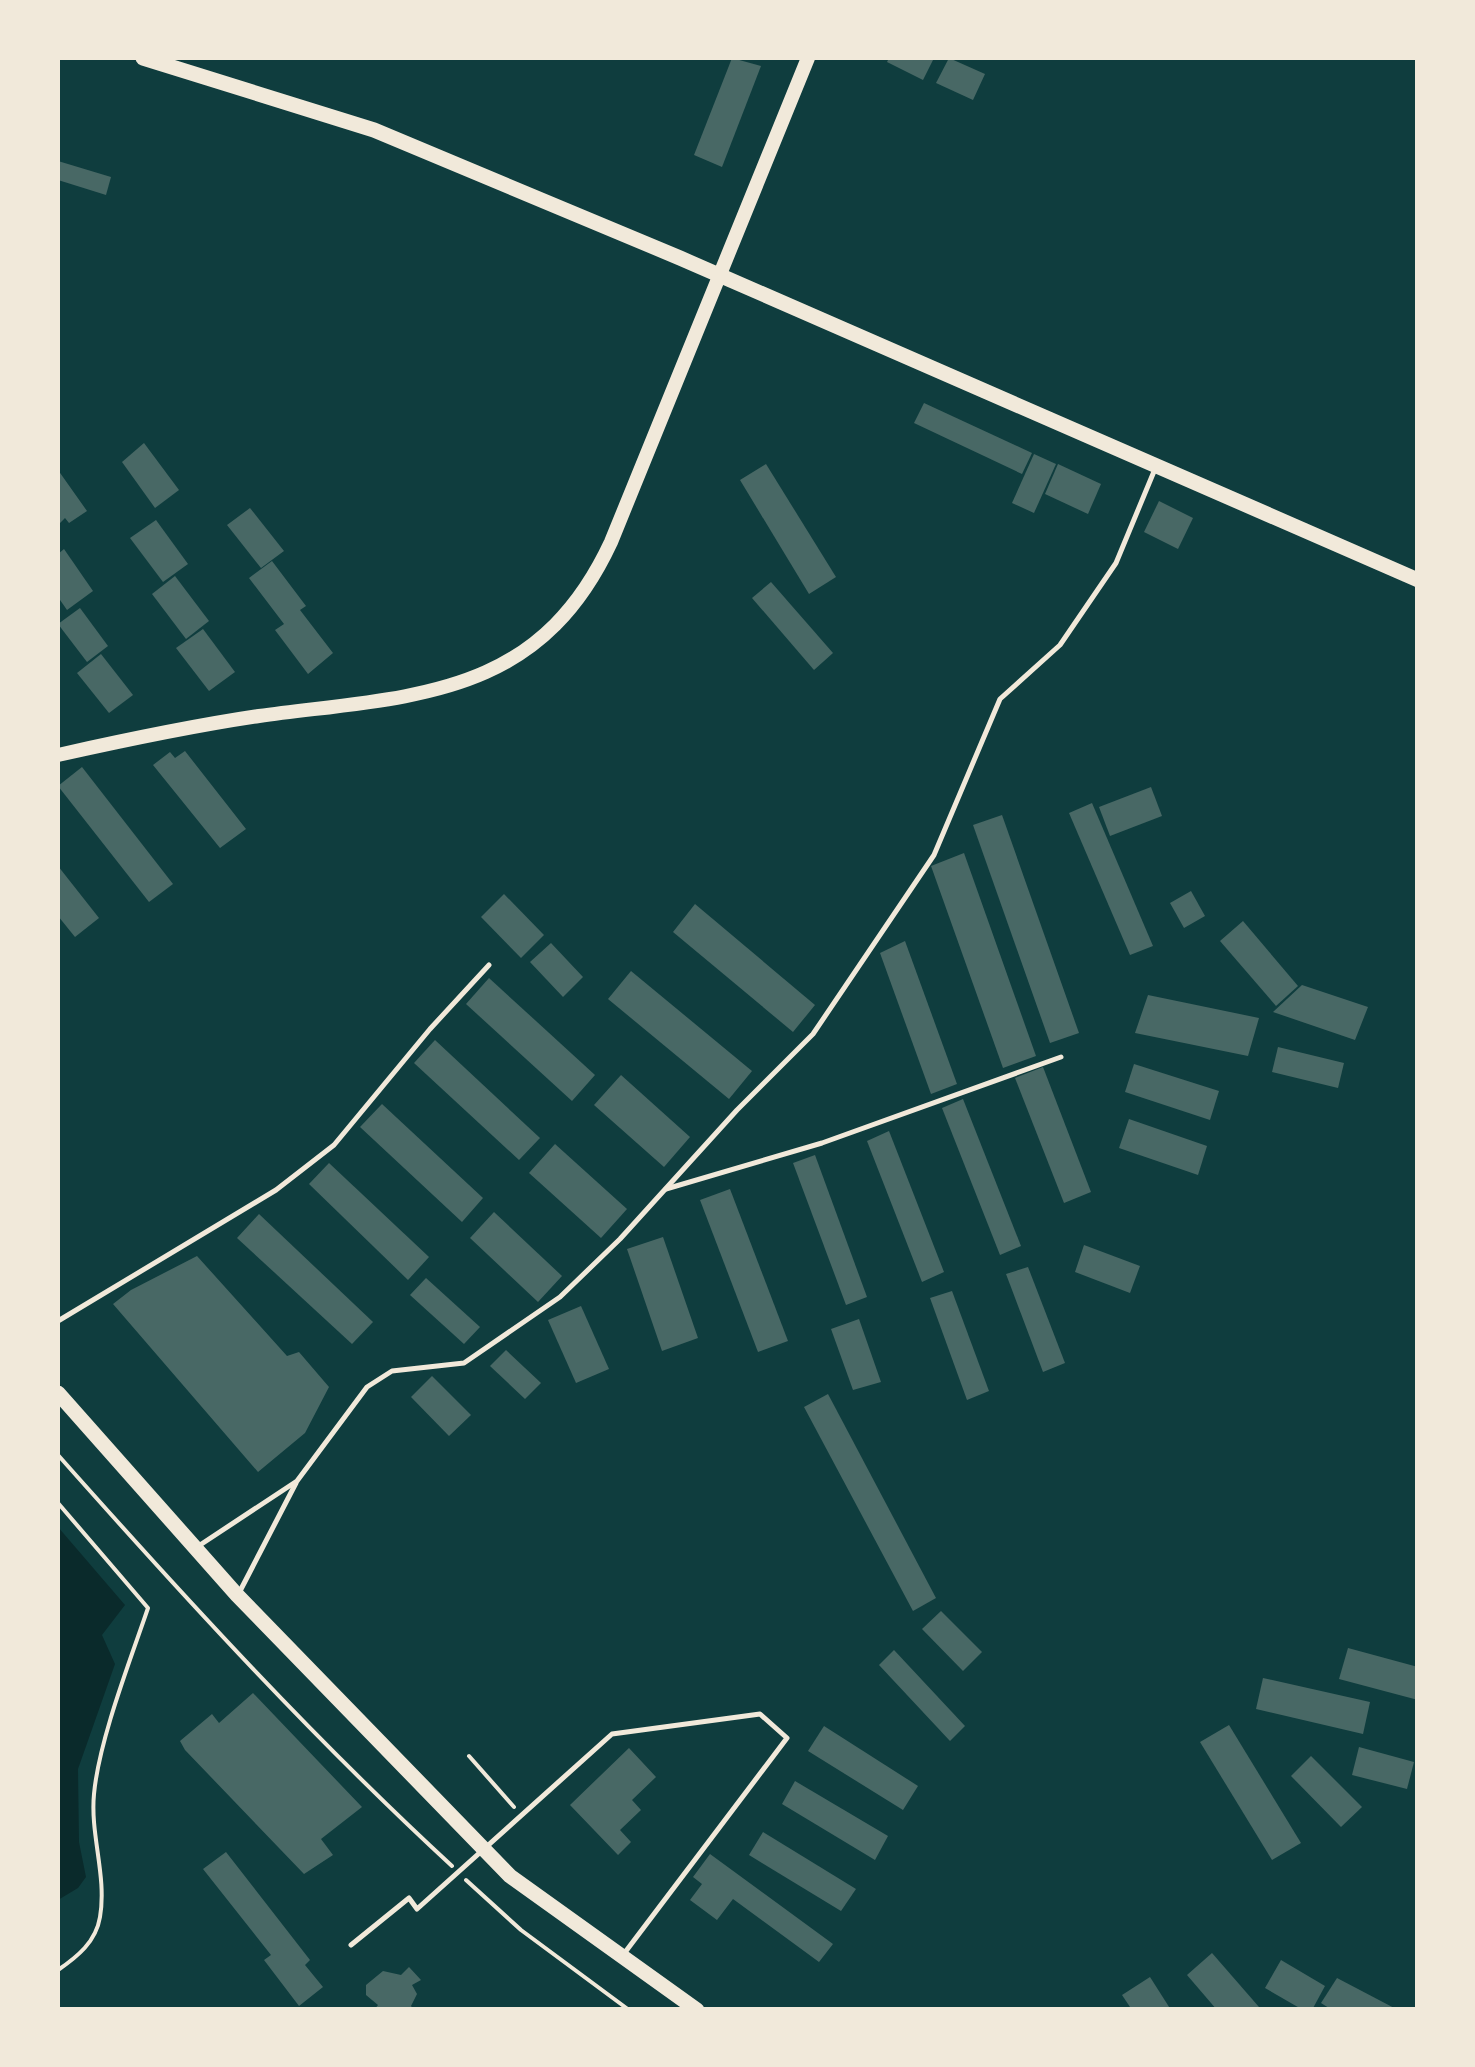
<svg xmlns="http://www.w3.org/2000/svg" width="1475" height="2067" viewBox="0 0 1475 2067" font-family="Manrope,sans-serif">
	<rect width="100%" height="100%" fill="#0f3d3e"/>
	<!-- water -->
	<path fill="#0a2a2b" d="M58,1527l67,78 -23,30 13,29 -37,105 1,73 7,35 -8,11 -20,12z"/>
	<!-- building -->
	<g fill="#486865">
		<path d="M732,58l29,8 -39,101 -28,-12z"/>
		<path d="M889,58h45l-11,22 -36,-18z"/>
		<path d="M949,58l36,16 -12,26 -37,-17z"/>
		<path d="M58,161l53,16 -5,18 -48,-15z"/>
		<path d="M924,403l108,50 -10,21 -108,-51z"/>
		<path d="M144,443l35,47 -24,18 -33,-46z"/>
		<path d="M1034,454l22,10 -22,49 -22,-10z"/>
		<path d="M766,464l70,113 -27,17 -69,-114z"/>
		<path d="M1058,464l43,20 -13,30 -43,-20z"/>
		<path d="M58,470l29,41 -18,12 -4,-5 -7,7z"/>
		<path d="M1159,501l34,17 -15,31 -34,-17z"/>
		<path d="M250,508l34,43 -23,17 -34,-43z"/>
		<path d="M156,520l32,44 -25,18 -33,-44z"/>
		<path d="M64,549l29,42 -26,19 -9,-13v-43z"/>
		<path d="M272,561l34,45 -6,4 33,43 -25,21 -33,-44 9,-6 -35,-46z"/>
		<path d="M175,576l34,45 -23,18 -34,-45z"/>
		<path d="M771,582l62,71 -19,17 -62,-72z"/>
		<path d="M80,608l28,38 -21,16 -29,-38z"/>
		<path d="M203,629l32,43 -26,19 -33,-43z"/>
		<path d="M101,654l32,41 -24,18 -32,-40z"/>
		<path d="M185,751l61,78 -26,19 -67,-83 17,-13 5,6z"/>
		<path d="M82,767l91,117 -24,18 -91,-116z"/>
		<path d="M1151,787l11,29 -52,20 -11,-29z"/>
		<path d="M1092,803l61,143 -23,9 -61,-142z"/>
		<path d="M1002,815l77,218 -29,10 -77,-218z"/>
		<path d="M964,853l72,203 -33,12 -72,-202z"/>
		<path d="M58,866l41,52 -24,19 -17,-21z"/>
		<path d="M1191,891l14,25 -21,12 -14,-25z"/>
		<path d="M504,894l40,41 -23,23 -40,-41z"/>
		<path d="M695,904l120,101 -22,27 -120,-100z"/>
		<path d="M1243,921l55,65 -22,20 -56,-65z"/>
		<path d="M905,941l52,143 -26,10 -51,-141z"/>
		<path d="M551,943l32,34 -20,20 -33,-35z"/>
		<path d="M631,971l121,100 -23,28 -121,-100z"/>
		<path d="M489,978l106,97 -23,26 -106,-97z"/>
		<path d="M1302,985l66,22 -13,33 -82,-28z"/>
		<path d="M1148,995l111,23 -11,38 -113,-23z"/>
		<path d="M435,1040l105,98 -21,22 -105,-97z"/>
		<path d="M1278,1047l66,16 -6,25 -66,-16z"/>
		<path d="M1134,1064l85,27 -9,29 -85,-28z"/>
		<path d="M1043,1067l48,125 -27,11 -49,-125z"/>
		<path d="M621,1075l69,62 -26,30 -70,-62z"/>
		<path d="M963,1099l58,147 -21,9 -58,-147z"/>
		<path d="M382,1104l101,94 -21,24 -102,-95z"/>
		<path d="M1129,1119l78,27 -9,29 -79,-27z"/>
		<path d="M889,1131l55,141 -22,10 -55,-141z"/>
		<path d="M555,1144l72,65 -26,29 -72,-65z"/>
		<path d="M815,1155l52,142 -21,8 -53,-142z"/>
		<path d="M329,1163l100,94 -21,23 -99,-96z"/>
		<path d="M730,1189l58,152 -30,11 -58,-152z"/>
		<path d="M494,1212l68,64 -24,26 -68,-64z"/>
		<path d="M259,1214l114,108 -21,22 -115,-106z"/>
		<path d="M663,1237l35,101 -36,13 -35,-102z"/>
		<path d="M1084,1245l56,21 -10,27 -55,-21z"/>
		<path d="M197,1256l90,100 12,-4 30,35 -24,46 -47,39 -145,-168 18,-14z"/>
		<path d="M1028,1267l37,96 -22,9 -37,-98z"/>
		<path d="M426,1278l54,49 -16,17 -54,-49z"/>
		<path d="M952,1291l37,100 -22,9 -37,-102z"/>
		<path d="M581,1306l28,63 -33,14 -28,-63z"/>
		<path d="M859,1319l22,63 -28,8 -22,-61z"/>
		<path d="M506,1350l35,33 -16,16 -35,-33z"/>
		<path d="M432,1376l39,39 -22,21 -38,-39z"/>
		<path d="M828,1394l108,204 -23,13 -109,-204z"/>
		<path d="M941,1611l41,41 -19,19 -41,-42z"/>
		<path d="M1348,1648l70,19v33l-79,-21z"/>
		<path d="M894,1650l71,76 -15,15 -71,-76z"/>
		<path d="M1263,1678l107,24 -7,32 -107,-25z"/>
		<path d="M253,1693l109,114 -41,32 12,16 -29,19 -119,-124 -5,-9 32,-27 7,9z"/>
		<path d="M1229,1725l72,118 -29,17 -72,-118z"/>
		<path d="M824,1726l94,60 -15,24 -95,-59z"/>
		<path d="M1359,1747l55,15 -7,27 -55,-14z"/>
		<path d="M629,1748l27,29 -24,23 9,10 -21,20 11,12 -13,13 -48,-50z"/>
		<path d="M1311,1756l51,51 -21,20 -50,-51z"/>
		<path d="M795,1781l93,55 -13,24 -93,-56z"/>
		<path d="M763,1832l93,57 -15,22 -92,-56z"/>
		<path d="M226,1852l84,108 -5,5 18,22 -24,19 -35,-46 7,-5 -68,-86z"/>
		<path d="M710,1854l123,90 -14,18 -86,-63 -16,21 -27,-20 12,-16 -9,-7z"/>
		<path d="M1212,1953l47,54 -3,3h-39l-30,-35z"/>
		<path d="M1281,1960l44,26 -13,24h-9l-38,-22z"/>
		<path d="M409,1967l12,13 -9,5 5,9 -6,12 3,4h-40l4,-5 -12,-10v-10l17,-14 18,4z"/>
		<path d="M1150,1977l21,33h-39l-10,-15z"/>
		<path d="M1337,1978l61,32h-66l-11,-7z"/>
	</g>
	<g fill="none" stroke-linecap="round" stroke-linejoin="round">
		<!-- path -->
		<g stroke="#f1e9da" stroke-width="4">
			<path d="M58,1455c126,142 254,282 394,411"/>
			<path d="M58,1503l90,105c-18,53 -49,132 -54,186 -4,41 13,82 6,123 -4,25 -23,40 -42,53"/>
			<path d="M469,1756l45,51"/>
			<path d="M466,1880l55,50 108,80"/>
		</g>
		<!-- service -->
		<g stroke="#f1e9da" stroke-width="5">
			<path d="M666,1189l156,-46 239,-86"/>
			<path d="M58,1321l218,-131 58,-45 96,-116 59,-64"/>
			<path d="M200,1545l97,-64 70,-94 25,-16 72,-8 96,-66 60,-58 117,-129 76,-76 121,-179 66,-156 60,-54 56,-82 39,-94"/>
			<path d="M239,1593l57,-110"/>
			<path d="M351,1945l58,-47 8,11 195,-175 148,-20 27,24 -164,217"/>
		</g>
		<!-- secondary -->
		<path stroke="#f1e9da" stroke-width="14" d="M58,755c67,-15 133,-29 201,-39 152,-21 278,-15 352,-174l197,-484"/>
		<!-- primary -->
		<g stroke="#f1e9da" stroke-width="15">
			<path d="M143,58l231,72 306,128 738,322"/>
			<path d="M58,1393l179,202 273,281 187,134"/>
		</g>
	</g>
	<!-- border -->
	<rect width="1475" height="2067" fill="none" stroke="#f1e9da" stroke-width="120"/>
</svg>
